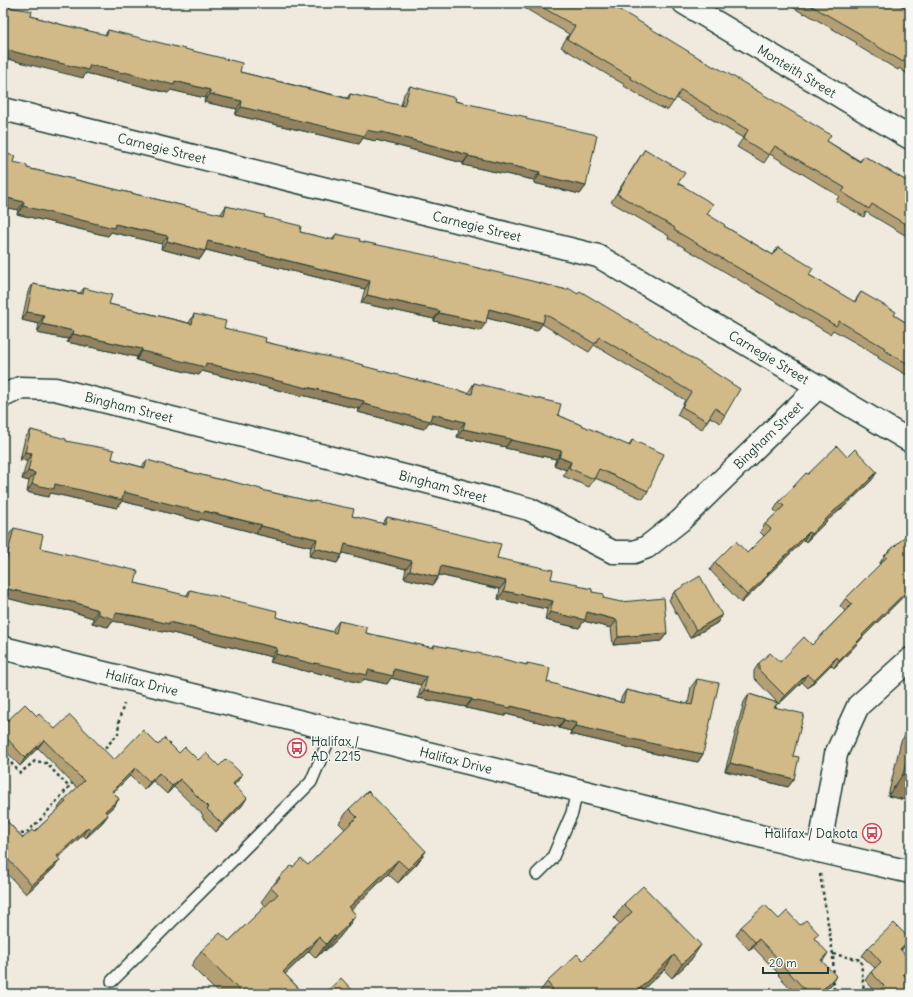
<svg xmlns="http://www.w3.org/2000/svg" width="913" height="997" viewBox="0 0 913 997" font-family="Delius,sans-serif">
	<rect width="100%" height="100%" fill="#efeadd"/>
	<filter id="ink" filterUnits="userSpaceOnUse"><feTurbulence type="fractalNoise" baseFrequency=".025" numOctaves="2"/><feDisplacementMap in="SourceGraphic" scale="8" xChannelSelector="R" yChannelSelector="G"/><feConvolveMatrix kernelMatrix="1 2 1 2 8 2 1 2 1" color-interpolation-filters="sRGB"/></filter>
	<g filter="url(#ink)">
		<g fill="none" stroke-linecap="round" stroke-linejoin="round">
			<defs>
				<g id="lane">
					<path d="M537,874l15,-15 20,-46 5,-23"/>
					<path d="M112,981l199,-199 22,-52"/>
				</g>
				<g id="street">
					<path d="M684,3l226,135"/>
					<path d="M3,109l595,147 312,185"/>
					<path d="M3,396l17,-8 35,1 361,90 113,30 84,43h21l13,-5 33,-26 139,-135"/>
					<path d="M819,851l17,-97 22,-48 52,-47"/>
				</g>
				<path id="secondary" d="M3,648l574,142 242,61 91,21"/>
			</defs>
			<!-- lane casing -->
			<use href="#lane" stroke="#1f3d34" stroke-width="14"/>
			<!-- street casing -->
			<use href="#street" stroke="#1f3d34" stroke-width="25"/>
			<!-- secondary casing -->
			<use href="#secondary" stroke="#1f3d34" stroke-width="25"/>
			<!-- path -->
			<g stroke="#1f3d34" stroke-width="2.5" stroke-dasharray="3 3" stroke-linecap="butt">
				<path d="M101,752l17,-18 1,-14 5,-16"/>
				<path d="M3,754l17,19 15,-12 11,2 23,24"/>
				<path d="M15,833l10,1 16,-15 34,-39"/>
				<path d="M820,874l13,80 1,35 -6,5"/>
				<path d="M833,954l28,6 3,34"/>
			</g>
			<!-- lane -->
			<use href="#lane" stroke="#f6f6f2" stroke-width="11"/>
			<!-- street -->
			<use href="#street" stroke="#f6f6f2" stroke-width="22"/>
			<!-- secondary -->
			<use href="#secondary" stroke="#f6f6f2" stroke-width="22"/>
		</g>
		<!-- wall -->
		<g fill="#b49f75" stroke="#1f3d34">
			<path d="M516,3h92l219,138 33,20 4,-5 46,27v55l-44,-26 -2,5 -28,-16 3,-5 -69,-42 -6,9 -27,-16 6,-9 -67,-40 -8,12 -4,-2 -1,1 -39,-23 1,-1 -64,-38 8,-13z"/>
			<path d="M786,3h110l11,16 3,2v55l-11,-8 -1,2 -42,-25 1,-2 -52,-30 -1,1z"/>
			<path d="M31,16l32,9 42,10 3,-5 132,42 107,26 3,-4 51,12 3,-12 6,-8 45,15 71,18 60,67 -6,8 -46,-11v-3l-71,-15v-2l-87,-23v1l-13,-3 -4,6 -124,-29 2,-6 -33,-7 1,-4 -34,-8 -3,3 -50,-13v1l-32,-8 -3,5z"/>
			<path d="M645,149l62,65 17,12 49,29 5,-8 31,28 45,27 7,-10 33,23 16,10v52l-32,-19 1,-2 -46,-26 -3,4 -162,-96 1,-2 -58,-34z"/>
			<path d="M3,153l10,9 14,6 149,36 44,11 6,-9 38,11 36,15 32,8 4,-6 23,7 208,49 158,125 -5,8 -10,-6 -8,12 -25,-14 8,-15 -91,-55 -5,7 -47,-28 -5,7 -50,-13 -7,13 -46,-10v-2l-73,-16 4,-14 -159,-39 -6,9 -39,-10 1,-5 -51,-12 -3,4 -91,-22 1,-4 -15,-3z"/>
			<path d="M33,284l47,9 4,-5 25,16 80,19 5,-9 30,14 41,14 203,51 6,-10 84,32 70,31 4,-6 16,51 -5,8 -48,-21 -6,9 -26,-11 3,-6 -12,-5 2,-6 -51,-11 1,-1 -49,-10 2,-7 -30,-8 -5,7 -66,-17 1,-3 -57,-14v1l-100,-25 -3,4 -63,-15 1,-3 -70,-15 1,-3 -31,-6 2,-9 -17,-4 6,-28z"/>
			<path d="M31,430l35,11 46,18 30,8 5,-7 18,6 56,14 1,-1 39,11 52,12 1,-1 38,15 30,8 5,-7 62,15 48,26 54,21 27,7 14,6 75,41 -6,8 -48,4 -2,-17 -27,-7 -5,7 -34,-8 2,-11 -49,-10 2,-10 -61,-14 -6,10 -29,-7 2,-9 -63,-16 -6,10 -28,-7 2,-9 -55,-13v-1l-56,-14 -1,2 -77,-20 -5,7 -66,-15 -3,4 -21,-5 2,-11 -7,-2 5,-18 -7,-1 5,-22z"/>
			<path d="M847,457l25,23 -26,25 -17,14 -23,23 -2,-2 -37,36 -5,7 -21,20 -31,-33 5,-8 32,-9 17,-17 -4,-4 5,-8 12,-11 -3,-3 5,-8 29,-28z"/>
			<path d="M14,528l26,20 95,35 51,13 4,-6 86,27 57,15v-3l6,-8 27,12 66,15 2,-3 92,20 1,-2 20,19 12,4 61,16 1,-4 5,-8 62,14 3,-17 6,-8 6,75 -5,8 -41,-8 -87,-20 1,-3 -12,-3v-1l-53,-13 -1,2 -39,-8v-1l-48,-9 3,-13 -30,-7 -4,6 -23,-5 -3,4 -52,-12v1l-39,-10 2,-5 -108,-26 -1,1 -32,-8 -19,-3 -4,6 -16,-4 1,-5 -22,-7 -41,-7 -27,-7v-40l5,-21z"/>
			<path d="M910,532v64l-3,-3 -44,44 -6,7 -23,24 -3,-3 -23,23 -6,-6 -23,22 -1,-1 -3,4 18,49 1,23 -6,8 -63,-16 19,-69 5,-8 29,9 -24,-25v-7l5,-8 21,-1 32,-17 33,-34 -5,-5 6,-8 34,-34h-1l6,-9z"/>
			<path d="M674,592l48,23 -5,8 -27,15 -21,-38z"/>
			<path d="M3,714l5,6 29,-4 18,13 59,31 44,-15 21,8 19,7 39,22 -3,3 8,21 -26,26 -14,-15 1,-2 -29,-28 -7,7 -14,-13 -9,9 -14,-14 -17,16 6,7 -6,8 -7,6 2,2 -6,8 -16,15 -3,-3 -25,22 -4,11 -28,26 -23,-25v-52l20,21 11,-6 25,-23 -1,-1 6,-8 13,-12 -39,-40 -18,18 -17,-18z"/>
			<path d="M910,728v73l-22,-5 13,-55z"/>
			<path d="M349,809l77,42 -10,14 -18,18 -10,-9 -37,36 5,5 -10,14 -8,10 -13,12 -1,-1 -8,8 -7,-7 -24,23 19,20h-85l-28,-28 10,-15 28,-10 37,-35 -5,-4 18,-25 14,-10 15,-2 37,-36 -6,-6z"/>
			<path d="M624,904l67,56 -19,18 -8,-8 -26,24h-100l9,-12 36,-22 37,-36 -6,-6z"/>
			<path d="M779,919l21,6 15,14 16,46 -10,9h-25l-18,-19 1,-1 -26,-27 -4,3 -13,-15 5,-8z"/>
			<path d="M904,947l-3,4 9,9v9l-2,3 -31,21 -12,-13 6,-8 4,-4 -13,-12 6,-8z"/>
		</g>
		<!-- shaded-wall -->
		<g fill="#92825f" stroke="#1f3d34">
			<path d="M3,49l87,16 34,7 51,9 35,9 -5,8 -34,-8 -3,3 -50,-13v1l-32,-8 -3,5 -80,-20z"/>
			<path d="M210,94l32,7 -5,8 -33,-7z"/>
			<path d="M241,107l141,25 87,23 -6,8 -87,-23v1l-13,-3 -4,6 -124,-29z"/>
			<path d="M468,156l72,16 -6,8 -71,-15z"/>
			<path d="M539,175l47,11 -6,8 -46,-11z"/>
			<path d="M3,197l21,5 -6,8 -15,-3z"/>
			<path d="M23,206l92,18 53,12 -6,8 -51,-12 -3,4 -91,-22z"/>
			<path d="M167,241l38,10 -5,8 -39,-10z"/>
			<path d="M208,241l162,40 -5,8 -163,-40z"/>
			<path d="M367,295l73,16 -6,8 -73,-16z"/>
			<path d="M489,309l54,14 -6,8 -54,-14z"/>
			<path d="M27,312l17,3 -5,9 -17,-4z"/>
			<path d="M439,313l47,10 -6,8 -46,-10z"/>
			<path d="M42,324l32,7 -6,8 -31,-6z"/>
			<path d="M73,334l69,15 -5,8 -70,-15z"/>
			<path d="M142,351l64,12 158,38 -5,8 -57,-14v1l-100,-25 -3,4 -63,-15z"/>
			<path d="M364,404l68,10 33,8 -6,8 -30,-8 -5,7 -66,-17z"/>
			<path d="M463,429l48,10 -5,8 -49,-10z"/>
			<path d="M511,440l51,11 -6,8 -51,-11z"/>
			<path d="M25,452l7,1 -5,8 -7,-1z"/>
			<path d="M559,457l12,5 -5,8 -12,-5z"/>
			<path d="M28,471l7,2 -6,8 -7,-2z"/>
			<path d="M877,472l-5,8 -26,25 -17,14 -23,23 5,-8 23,-23z"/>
			<path d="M32,484h23l69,8 138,33 -6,8 -56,-14 -1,2 -77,-20 -5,7 -66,-15 -3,4 -21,-5z"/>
			<path d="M261,526l56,13 -6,8 -55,-13z"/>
			<path d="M809,532l-5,8 -37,36 -5,7 -21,20 6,-8 20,-21z"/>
			<path d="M345,544l67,17 -6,8 -67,-17z"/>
			<path d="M315,548l27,7 -5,8 -28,-7z"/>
			<path d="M441,566l65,15 -6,8 -65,-15z"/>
			<path d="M410,570l28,7 -5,8 -29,-7z"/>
			<path d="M3,588l74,15 21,7 -5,8 -22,-7 -41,-7 -27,-7z"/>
			<path d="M910,588v2l-47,47 -6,7 -23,24 5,-8 23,-25z"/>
			<path d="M504,591l49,10 -6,8 -49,-10z"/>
			<path d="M550,612h37l30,8 -6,8 -27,-7 -5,7 -34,-8z"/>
			<path d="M116,613l53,9 108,26 -5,9 -108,-26 -1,1 -32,-8 -19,-3 -4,6 -16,-4 6,-9z"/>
			<path d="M722,615l-5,8 -27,15 6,-8z"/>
			<path d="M667,633l-6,8 -48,4 5,-8z"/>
			<path d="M276,654l39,9 53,7 26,-1 33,8 -6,8 -30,-7 -4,6 -23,-5 -3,4 -52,-12v1l-39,-10z"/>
			<path d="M837,657l-6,8 -23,23 6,-8z"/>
			<path d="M807,674l-5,8 -23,22 6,-8z"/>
			<path d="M424,690l48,9 -6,8 -48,-9z"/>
			<path d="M472,700l39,6 53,13 -5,8 -53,-13 -1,2 -39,-8z"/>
			<path d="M564,720l13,3 -6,8 -12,-3z"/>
			<path d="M576,726l127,28 -5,8 -41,-8 -87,-20z"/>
			<path d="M44,740l-6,8 -18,18 5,-8z"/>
			<path d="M730,763l64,16 -6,8 -63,-16z"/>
			<path d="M135,768l-5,8 -24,23 6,-8z"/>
			<path d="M159,773l-6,8 -9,9 6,-8z"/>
			<path d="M242,774l-5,8 -10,10 6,-8z"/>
			<path d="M903,774l7,2v25l-22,-5z"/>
			<path d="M180,779l-6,8 -7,7 5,-8z"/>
			<path d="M247,798l-5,8 -26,26 6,-8z"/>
			<path d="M119,799l-6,8 -14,12 6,-8z"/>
			<path d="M108,815l-6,8 -16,15 5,-8z"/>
			<path d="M88,827l-5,8 -32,29 6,-8z"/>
			<path d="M426,851l-10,14 -18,18 10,-14z"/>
			<path d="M60,860l-6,8 -28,26 6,-9z"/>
			<path d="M398,860l-10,14 -49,48 10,-15z"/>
			<path d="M356,915l-10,14 -8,10 -13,12 10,-14z"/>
			<path d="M334,935l-10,15 -8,8 10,-14z"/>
			<path d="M319,937l-10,14 -36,35 10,-14z"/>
			<path d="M759,939l-6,8 -4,3 6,-8z"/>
			<path d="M910,939l-6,8 -10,10 6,-8z"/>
			<path d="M701,945l-10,15 -19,18 10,-14z"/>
			<path d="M828,953l-5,8 -7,7 5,-8z"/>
			<path d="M674,955l-10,15 -26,24h-4z"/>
			<path d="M910,968v1l-2,3 -10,10 5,-8z"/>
			<path d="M836,976l-5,9 -10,9h-3z"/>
		</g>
		<!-- building -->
		<g fill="#d1b988" stroke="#1f3d34">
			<path d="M535,3h73l37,22 69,42v-1l15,8 102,61 -4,6 33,21 4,-6 46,27v44l-38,-23 -3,5 -27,-17 3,-4 -70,-42 -6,9 -26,-16 5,-9 -67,-40 -7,12 -4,-2 -1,1 -39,-23 1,-1 -64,-38 8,-13z"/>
			<path d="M805,3h91l14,8v3l-3,5 3,2v43l-6,-4 -1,2 -41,-25v-2l-52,-30v1z"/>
			<path d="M3,6l29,5 -1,5 32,9 44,10 1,-5 134,33 -2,9 109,27 1,-5 54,12 6,-20 46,12 -1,3 72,16 -1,2 71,16 -11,51 -47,-11 1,-3 -72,-16 1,-1 -87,-23 -1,1 -15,-3 -1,6 -124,-29 1,-6 -32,-7v-4l-35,-9 -1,4 -50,-13 -1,1 -33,-8 -2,5 -85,-21z"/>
			<path d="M645,149l40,24 -7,10 35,21 -6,10 18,11 -1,1 49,29 5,-8 35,21 -4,7 46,27 6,-10 35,20 -2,3 16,10v40l-26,-15 1,-2 -46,-27 -3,5 -162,-96 1,-2 -58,-34z"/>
			<path d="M3,153l12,3 -2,6 14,3v3l149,36 48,11 2,-9 39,9 -1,2 37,9 -1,6 34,8 2,-6 24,5 -1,2 77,16v1l76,18 55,14 1,-2 10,6 2,-3 118,71 42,27 -15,26 -10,-7 -8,13 -25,-14 9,-15 -92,-55 -4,7 -50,-30 -2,9 -54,-14 -3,14 -47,-10 1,-2 -73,-16 3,-14 -162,-40 -3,10 -38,-10 1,-5 -53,-12 -1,4 -91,-22 1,-4 -21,-5z"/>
			<path d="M33,284l50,10 1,-6 28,7 -3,9 83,20 2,-10 32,7 -2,7 42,10 -1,4 99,23 -1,1 109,28 2,-11 87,21 -3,11 72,31 2,-6 32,14 -16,37 -49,-22 -5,10 -25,-11 2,-6 -12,-5 3,-6 -51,-11v-1l-48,-10 2,-7 -33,-8 -2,7 -66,-17v-3l-57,-14v1l-101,-25 -1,4 -63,-16v-2l-69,-15 1,-3 -32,-7 2,-9 -17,-3z"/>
			<path d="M3,307l3,5 -3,2z"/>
			<path d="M31,430l35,9v2l48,9 -2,9 33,9 2,-8 18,5v1l57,14v-1l39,10v1l53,12v-1l40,8 -2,7 33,8 2,-7 62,14v1l52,12 -4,14 56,12 -2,9 27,5v2l14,3v3l12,2 -1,4 18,4 43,-4 3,35 -49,4 -1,-17 -30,-8 -2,8 -35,-8 3,-11 -49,-10 2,-10 -65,-15 -3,11 -28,-7 2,-9 -67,-17 -3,11 -27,-7 2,-9 -56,-13 1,-1 -57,-14 -1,2 -80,-21 -2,8 -67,-16 -1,5 -22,-5 3,-11 -7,-2 4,-18 -7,-1z"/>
			<path d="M837,446l10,11 8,-8 22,23 -25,25 -18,14 -23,23 -2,-2 -42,42 1,1 -21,20 -32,-33 21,-21 11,12 24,-24 -6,-5 19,-18 -5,-4 27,-29 2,1z"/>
			<path d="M14,528l29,7 -3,13 98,23 -3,12 54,13 1,-6 55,13 32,8 -1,6 60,16 3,-12 28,6 -1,6 68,15v-3l48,9 45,11v-2l23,5 -3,14 12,3v1l64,17 3,-13 66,15 5,-26 22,4 -16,71 -40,-8 -87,-20 1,-3 -13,-3v-1l-53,-13v2l-39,-8v-1l-48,-9 3,-13 -33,-8 -1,7 -25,-6 -1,5 -52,-12 -1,1 -38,-10 1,-6 -108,-26v2l-32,-8 -21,-3 -2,6 -16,-5v-4l-21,-7 -41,-8 -33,-7v-24l2,1z"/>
			<path d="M910,532v56l-48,47 1,1 -24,24 -2,-3 -23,23 -7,-6 -22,22 -26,-26v-7l11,-10 10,9 24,-25 8,8 40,-41 -6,-6 41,-41 -2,-2z"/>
			<path d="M700,576l22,39 -26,15 -22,-38z"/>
			<path d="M749,694l29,9 -4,4 30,7 -11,42 6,1 -5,22 -64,-16z"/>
			<path d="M25,704l12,12 2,-2 16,15 15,-14 44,45 29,-30 15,15 6,-7 15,15 6,-6 13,13 8,-7 13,13 7,-7 16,15 -9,10 14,14 -25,26 -15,-15 2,-1 -29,-29 -8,7 -13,-13 -9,9 -15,-14 -23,23 7,8 -14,12 3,4 -17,15 -3,-3 -31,29 3,4 -28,25 -28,-30 -1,1v-39l20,21 9,-8 2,2 32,-30 -2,-2 20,-19 -40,-41 -19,18 -22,-24v-9z"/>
			<path d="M3,714l5,6 -5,4z"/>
			<path d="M910,746v30l-7,-2z"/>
			<path d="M368,791l58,60 -18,18 -10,-9 -49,47 7,8 -9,9 1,1 -13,12 -1,-2 -8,9 -7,-7 -36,35 21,22h-61l-42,-43 19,-18 9,8 49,-47 -7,-7 9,-8 -1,-2 12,-11 2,1 8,-8 7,6 49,-48 -8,-8z"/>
			<path d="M643,886l58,59 -19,19 -8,-9 -40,39h-87l6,-5 -6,-7 30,-28 6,6 49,-48 -8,-8z"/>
			<path d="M765,905l14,14 8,-8 13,14 6,-5 13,14 -5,4 14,15 -7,7 15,16 -18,18h-9l-25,-27 1,-1 -26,-27 -4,3 -14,-15z"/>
			<path d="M894,923l16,16 -10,10 10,11v8l-7,6 7,7v13h-34l8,-8 -13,-14 10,-10 -13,-14z"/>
			<path d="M341,978l15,16h-32z"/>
			<path d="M370,991l3,3h-5z"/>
		</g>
	</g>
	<!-- icons -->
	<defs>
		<symbol id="bus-ring" viewBox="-11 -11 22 22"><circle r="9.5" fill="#f6f6f2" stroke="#d1495b" stroke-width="1.5"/><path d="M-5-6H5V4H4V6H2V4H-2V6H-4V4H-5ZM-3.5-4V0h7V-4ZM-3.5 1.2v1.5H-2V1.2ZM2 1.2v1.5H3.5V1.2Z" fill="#d1495b"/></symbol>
	</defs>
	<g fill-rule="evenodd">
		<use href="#bus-ring" x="286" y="737" width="22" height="22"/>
		<use href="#bus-ring" x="861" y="822" width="22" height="22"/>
	</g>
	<g text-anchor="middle" stroke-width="3" stroke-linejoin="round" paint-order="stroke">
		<!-- street labels -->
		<g font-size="13" fill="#1f3d34" stroke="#f6f6f2">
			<text transform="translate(797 71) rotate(31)" y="5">Monteith Street</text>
			<text transform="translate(162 148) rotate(14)" y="5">Carnegie Street</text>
			<text transform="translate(477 226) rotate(14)" y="5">Carnegie Street</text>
			<text transform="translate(769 357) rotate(31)" y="5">Carnegie Street</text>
			<text transform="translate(129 407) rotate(14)" y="5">Bingham Street</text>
			<text transform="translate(768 435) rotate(-44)" y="5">Bingham Street</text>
			<text transform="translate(443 486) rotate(15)" y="5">Bingham Street</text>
			<text transform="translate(142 682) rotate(14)" y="5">Halifax Drive</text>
			<text transform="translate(456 760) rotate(14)" y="5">Halifax Drive</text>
		</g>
		<!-- poi labels -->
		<g font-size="13" fill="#1f3d34" stroke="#f6f6f2" text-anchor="start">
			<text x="311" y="746">Halifax /<tspan x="311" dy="15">AD. 2215</tspan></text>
			<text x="858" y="838" text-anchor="end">Halifax / Dakota</text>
		</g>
	</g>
	<!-- margin -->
	<rect width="913" height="997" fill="none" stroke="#f6f6f2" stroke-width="16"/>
	<rect x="8" y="8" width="897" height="981" fill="none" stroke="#1f3d34" stroke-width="1.5" filter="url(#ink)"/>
	<!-- scale -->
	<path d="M763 967v6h65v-6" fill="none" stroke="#1f3d34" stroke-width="2"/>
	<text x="769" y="967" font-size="12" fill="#1f3d34" stroke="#f6f6f2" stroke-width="3" paint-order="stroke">20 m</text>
</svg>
